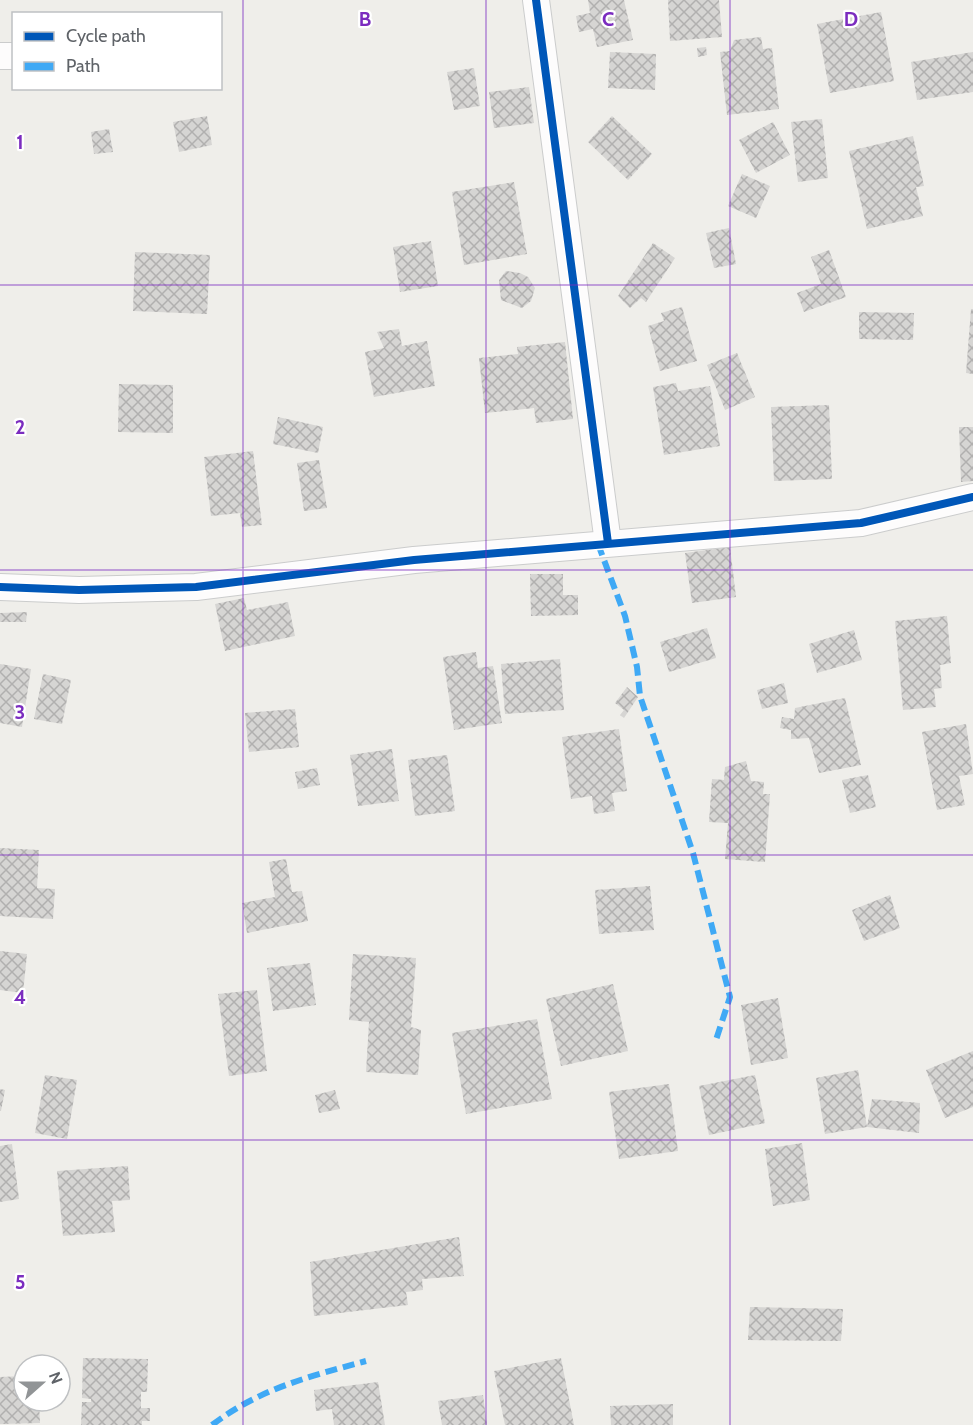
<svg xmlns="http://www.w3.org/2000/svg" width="973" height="1425" viewBox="0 0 973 1425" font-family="Cabin,sans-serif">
	<defs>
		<pattern id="building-cross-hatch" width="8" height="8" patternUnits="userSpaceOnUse" patternTransform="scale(1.5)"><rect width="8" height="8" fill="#d6d5d3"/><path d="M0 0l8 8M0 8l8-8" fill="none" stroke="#b1b0af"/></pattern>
	</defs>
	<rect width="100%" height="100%" fill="#efeeea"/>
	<!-- building -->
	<g fill="url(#building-cross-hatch)">
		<path d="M588,0h36l9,40 -36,7 -4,-18 -14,3 -3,-16 14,-3z"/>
		<path d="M668,0h51l3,37 -52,4z"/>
		<path d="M881,12l13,69 -64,12 -13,-69z"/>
		<path d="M761,37l2,12 9,-1 7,61 -52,6 -7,-63 10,-1 4,-11z"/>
		<path d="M706,47l1,8 -9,2 -1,-9z"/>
		<path d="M610,52l46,2 -1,36 -47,-2z"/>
		<path d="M973,52v40l-56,8 -6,-38z"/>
		<path d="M474,68l6,38 -26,4 -7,-38z"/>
		<path d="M529,87l5,36 -40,5 -5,-36z"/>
		<path d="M207,116l5,29 -33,7 -6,-30z"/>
		<path d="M612,116l40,38 -24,26 -40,-38z"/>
		<path d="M822,119l6,59 -30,4 -7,-60z"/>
		<path d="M773,122l17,33 -34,18 -17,-33z"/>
		<path d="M109,129l4,23 -19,2 -3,-22z"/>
		<path d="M913,136l11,50 -8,1 7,29 -56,13 -18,-78z"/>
		<path d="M742,174l28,12 -14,32 -28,-12z"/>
		<path d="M514,182l13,72 -63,11 -12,-73z"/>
		<path d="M729,228l7,36 -22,4 -8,-35z"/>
		<path d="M431,241l7,45 -38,6 -7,-45z"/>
		<path d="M653,243l22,15 -29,44 -5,-4 -11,10 -12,-12z"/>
		<path d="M829,250l17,47 -42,15 -7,-19 24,-9 -10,-27z"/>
		<path d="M135,252l75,3 -3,59 -74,-3z"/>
		<path d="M506,271l14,2 8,4 7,11 -4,13 -9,7 -21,-8 -2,-20z"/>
		<path d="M682,307l15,54 -37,10 -12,-45 16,-5 -3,-8z"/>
		<path d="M971,309h2v65l-7,-1z"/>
		<path d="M859,312l55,1 -1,27 -54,-1z"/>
		<path d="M399,329l3,17 25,-5 8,45 -61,11 -9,-45 19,-4 -7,-16z"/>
		<path d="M565,342l8,77 -37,4 -2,-15 -49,5 -6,-55 39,-4 -1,-7z"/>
		<path d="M737,353l18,44 -30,13 -18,-45z"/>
		<path d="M676,383l2,8 32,-5 10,60 -56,9 -11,-68z"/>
		<path d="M119,384l54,1v48l-55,-1z"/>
		<path d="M829,405l3,74 -58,2 -3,-74z"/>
		<path d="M278,417l45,10 -5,26 -45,-9z"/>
		<path d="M959,427h14v54l-12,1z"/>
		<path d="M253,451l9,74 -20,2 -2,-14 -29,3 -7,-59z"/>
		<path d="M319,460l8,48 -23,3 -7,-48z"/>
		<path d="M730,547l6,50 -44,6 -7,-50z"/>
		<path d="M530,574h33v21h15v20l-47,1z"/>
		<path d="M244,598l3,12 41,-8 7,34 -70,15 -10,-47z"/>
		<path d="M27,612l-1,10h-26v-9z"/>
		<path d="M947,616l4,47 -11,2 2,23 -8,1 2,18 -33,3 -8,-89z"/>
		<path d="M707,628l9,30 -47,14 -9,-30z"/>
		<path d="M854,630l8,30 -45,13 -8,-29z"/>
		<path d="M476,652l2,16 15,-2 9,57 -48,7 -11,-73z"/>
		<path d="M560,659l4,51 -59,4 -4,-50z"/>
		<path d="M0,664l31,5 -9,58 -22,-4z"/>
		<path d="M43,674l28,6 -9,44 -28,-5z"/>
		<path d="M784,683l4,20 -26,6 -5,-19z"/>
		<path d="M627,687l11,10 -14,21 -4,-3 4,-5 -9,-7z"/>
		<path d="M845,698l16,67 -42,8 -10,-35 -18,1v-9l-11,-2 2,-11 12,2 1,-11z"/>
		<path d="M295,709l4,38 -50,5 -4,-39z"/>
		<path d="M966,724l7,50 -14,2 6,29 -28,5 -15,-78z"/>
		<path d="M619,729l8,62 -15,2 3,18 -21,3 -2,-18 -21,3 -9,-62z"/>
		<path d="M392,749l7,52 -41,5 -8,-51z"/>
		<path d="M447,755l8,56 -40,5 -7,-56z"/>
		<path d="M746,761l5,20 13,1 -1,12h7l-5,68 -40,-3 3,-36 -19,-1 3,-43 12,1 1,-13z"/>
		<path d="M317,768l3,17 -22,4 -3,-17z"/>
		<path d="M868,775l8,32 -26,6 -8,-33z"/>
		<path d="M0,848l39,2 -2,38 18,1 -2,30 -53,-3z"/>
		<path d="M286,859l6,33 10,-1 6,30 -61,12 -5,-30 33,-6 -6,-35z"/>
		<path d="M650,886l4,44 -55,4 -4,-44z"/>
		<path d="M890,895l10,33 -36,13 -12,-31z"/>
		<path d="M0,951l27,3 -4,39 -23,-3z"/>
		<path d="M353,954l63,4 -5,69 10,3 -3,45 -52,-3 3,-50 -20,-2z"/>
		<path d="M310,963l6,42 -43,6 -6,-43z"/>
		<path d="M613,984l15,67 -67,15 -15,-67z"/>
		<path d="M257,990l10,81 -38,5 -11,-82z"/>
		<path d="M778,998l10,60 -37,7 -10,-60z"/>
		<path d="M537,1019l15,80 -86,15 -14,-81z"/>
		<path d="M973,1051v56l-28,11 -19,-48z"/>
		<path d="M858,1070l9,57 -42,7 -9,-56z"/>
		<path d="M45,1075l32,5 -10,59 -32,-6z"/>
		<path d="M755,1075l10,48 -56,12 -10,-49z"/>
		<path d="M669,1084l9,67 -59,8 -10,-67z"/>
		<path d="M0,1089l5,1 -4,21h-1z"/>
		<path d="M335,1090l5,19 -21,4 -4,-18z"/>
		<path d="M872,1099l48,4 -1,30 -52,-6z"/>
		<path d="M802,1143l8,57 -37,6 -8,-57z"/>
		<path d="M12,1144l7,55 -19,3v-56z"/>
		<path d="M128,1166l2,34 -18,1 3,31 -52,4 -6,-65z"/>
		<path d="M459,1237l5,39 -42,3 1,11 -17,2 2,13 -94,11 -4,-54z"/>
		<path d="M750,1307l93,2 -2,32 -93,-1z"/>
		<path d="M83,1358l65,1 -1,33h-6v16h9v13h-8v4h-61l1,-23h9v-3l-9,-1z"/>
		<path d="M561,1358l13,67h-69l-11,-54z"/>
		<path d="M24,1376v25h15l1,22 -40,1v-47z"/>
		<path d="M378,1382l7,43h-51l-2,-16 -16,2 -2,-21z"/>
		<path d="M483,1395l4,30h-45l-4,-24z"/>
		<path d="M673,1404v21h-62l-1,-19z"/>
	</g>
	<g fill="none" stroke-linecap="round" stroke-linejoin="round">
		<defs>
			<g id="minor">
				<path d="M536,0l72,543"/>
				<path d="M0,56h14"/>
				<path d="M0,587l79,3 117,-3 218,-27 447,-37 112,-26"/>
			</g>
		</defs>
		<!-- minor casing -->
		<use href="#minor" stroke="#cbcccc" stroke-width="28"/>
		<!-- minor -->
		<use href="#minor" stroke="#fdfcfc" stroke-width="26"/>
		<!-- quiet -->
		<g stroke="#3fa9f5" stroke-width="6" stroke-dasharray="12 6" stroke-linecap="butt">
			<path d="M598,544l27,72 12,51 3,29 53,157 37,144 -15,46"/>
			<path d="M212,1425c49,-37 96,-48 154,-64"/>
		</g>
		<defs>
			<g id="cycleway">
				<path d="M536,0l72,543"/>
				<path d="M0,587l79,3 117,-3 218,-27 447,-37 112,-26"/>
			</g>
		</defs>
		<!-- cycleway casing -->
		<use href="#cycleway" stroke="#fff" stroke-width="11"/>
		<!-- cycleway -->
		<use href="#cycleway" stroke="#0057b8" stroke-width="8"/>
	</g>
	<!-- grid -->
	<path fill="none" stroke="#7b2cbf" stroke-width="1.5" stroke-opacity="0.55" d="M243,0v1425M486,0v1425M730,0v1425M0,285h973M0,570h973M0,855h973M0,1140h973"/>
	<g font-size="20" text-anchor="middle" font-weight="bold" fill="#7b2cbf" stroke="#fff" stroke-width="4.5" stroke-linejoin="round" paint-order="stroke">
		<text x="365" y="26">B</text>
		<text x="608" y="26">C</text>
		<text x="851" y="26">D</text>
		<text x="20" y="149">1</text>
		<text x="20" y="434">2</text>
		<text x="20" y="719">3</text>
		<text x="20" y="1004">4</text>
		<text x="20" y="1289">5</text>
	</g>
	<!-- legend -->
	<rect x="12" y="12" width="210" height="78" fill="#ffffff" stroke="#bfc1c3" stroke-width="1.5"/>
	<rect x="24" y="32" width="30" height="9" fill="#0057b8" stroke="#bfc1c3" stroke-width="1.5"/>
	<text x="66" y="42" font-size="18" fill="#5f6368">Cycle path</text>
	<rect x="24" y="62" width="30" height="9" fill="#3fa9f5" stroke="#bfc1c3" stroke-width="1.5"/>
	<text x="66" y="72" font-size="18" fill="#5f6368">Path</text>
	<!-- north arrow -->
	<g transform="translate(42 1383) rotate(69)"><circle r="28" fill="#ffffff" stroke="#bfc1c3" stroke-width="1.5"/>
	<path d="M0-4.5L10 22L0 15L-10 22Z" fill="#919496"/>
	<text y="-9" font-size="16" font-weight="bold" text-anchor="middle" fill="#5f6368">N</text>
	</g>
</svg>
